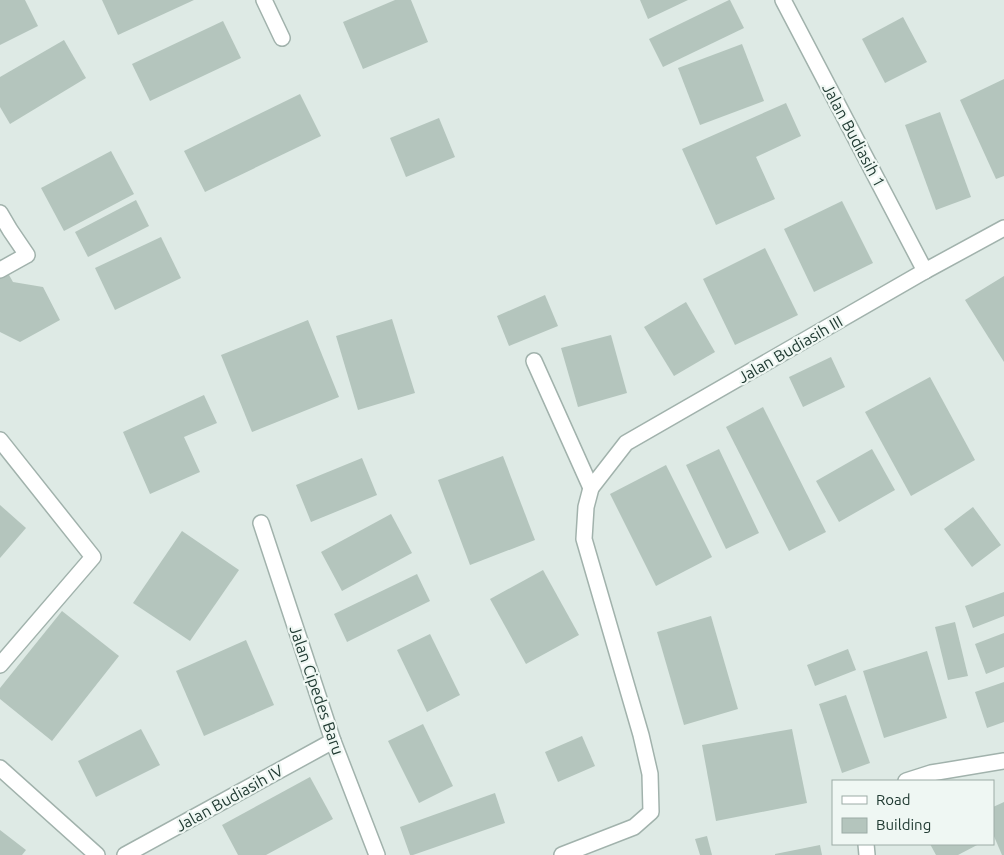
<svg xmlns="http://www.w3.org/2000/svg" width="1004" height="855" viewBox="0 0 1004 855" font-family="Ubuntu,sans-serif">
	<rect width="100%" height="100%" fill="#deeae5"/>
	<!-- building -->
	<g fill="#b4c5bd">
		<path d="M0,0h25l13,26 -38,19z"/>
		<path d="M102,0h92l-76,35z"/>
		<path d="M395,0h16l17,42 -65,27 -20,-47z"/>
		<path d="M640,0h48l-40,19z"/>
		<path d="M729,0h1l14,28 -81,39 -14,-28z"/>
		<path d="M903,17l24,45 -42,21 -23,-44z"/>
		<path d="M223,21l18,37 -91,43 -18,-37z"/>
		<path d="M64,40l22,38 -76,46 -10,-17v-30z"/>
		<path d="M742,44l22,57 -64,24 -22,-57z"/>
		<path d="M1004,79v97l-8,3 -36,-79z"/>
		<path d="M300,94l21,42 -116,56 -21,-41z"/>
		<path d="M786,103l15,33 -45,21 19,42 -59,26 -34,-76z"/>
		<path d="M940,112l31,85 -35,13 -31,-85z"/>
		<path d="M439,118l16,39 -49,20 -16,-39z"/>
		<path d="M111,151l23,43 -70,37 -23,-43z"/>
		<path d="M136,200l13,26 -61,31 -13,-25z"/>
		<path d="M842,201l31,62 -59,29 -30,-63z"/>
		<path d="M161,237l20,41 -66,32 -20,-42z"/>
		<path d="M765,248l33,67 -63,30 -32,-66z"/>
		<path d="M0,259l13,23 30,5 17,33 -40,22 -20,-10z"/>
		<path d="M1004,276v86l-39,-62z"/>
		<path d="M545,295l13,31 -49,20 -12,-30z"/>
		<path d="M686,302l29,50 -41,24 -30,-49z"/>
		<path d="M392,319l23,74 -57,17 -22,-74z"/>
		<path d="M308,320l31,77 -87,35 -31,-77z"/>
		<path d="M611,335l16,58 -49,14 -17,-59z"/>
		<path d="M831,357l14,30 -42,20 -14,-30z"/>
		<path d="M930,377l45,83 -64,36 -46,-84z"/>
		<path d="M204,395l13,28 -33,14 16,35 -50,22 -27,-62z"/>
		<path d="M763,407l63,125 -37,19 -63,-124z"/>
		<path d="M719,449l40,84 -33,16 -40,-84z"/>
		<path d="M872,449l23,41 -56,32 -23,-41z"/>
		<path d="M503,456l32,84 -65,25 -32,-85z"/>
		<path d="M362,458l15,37 -66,27 -15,-37z"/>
		<path d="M666,465l46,92 -56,29 -46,-92z"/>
		<path d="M0,505l26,23 -26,30z"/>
		<path d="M973,507l28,38 -29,22 -28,-38z"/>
		<path d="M391,514l21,39 -70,38 -21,-39z"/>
		<path d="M182,531l57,39 -49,71 -57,-38z"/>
		<path d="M543,570l36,65 -53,29 -36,-65z"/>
		<path d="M417,574l13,27 -83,41 -13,-28z"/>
		<path d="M1004,592v24l-31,12 -8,-22z"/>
		<path d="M62,611l57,45 -67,85 -52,-42v-11z"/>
		<path d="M711,616l27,93 -54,16 -27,-93z"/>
		<path d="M955,622l13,54 -20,4 -13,-53z"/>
		<path d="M1004,633v34l-18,7 -11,-30z"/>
		<path d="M430,634l30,61 -33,17 -30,-62z"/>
		<path d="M246,640l28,65 -70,31 -28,-65z"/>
		<path d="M848,649l8,21 -41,16 -8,-21z"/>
		<path d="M927,651l20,67 -63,20 -21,-67z"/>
		<path d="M1004,682v40l-17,6 -12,-36z"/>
		<path d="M846,695l24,68 -28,10 -23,-69z"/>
		<path d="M423,724l30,62 -34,17 -31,-62z"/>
		<path d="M141,729l19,36 -64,32 -18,-36z"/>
		<path d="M792,729l15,74 -91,18 -14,-76z"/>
		<path d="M582,736l13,30 -37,16 -13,-30z"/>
		<path d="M310,777l23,42 -67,36h-28l-16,-30z"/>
		<path d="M495,793l10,30 -92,32h-3l-10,-28z"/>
		<path d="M1004,802v53h-2l-9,-21v-27z"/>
		<path d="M0,830l26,20 -4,5h-22z"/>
		<path d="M707,836l5,19h-12l-5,-16z"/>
		<path d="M930,844h49l-21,11h-22z"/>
		<path d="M820,845l2,10h-47v-1z"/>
	</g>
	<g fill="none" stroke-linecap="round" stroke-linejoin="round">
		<defs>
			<g id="minor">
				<path d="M264,0l18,38"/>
				<path d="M783,0l142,271"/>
				<path d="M0,213l10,17 17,25 -27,15"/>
				<path d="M534,361l57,127"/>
				<path d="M0,440l93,117 -93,108"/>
				<path d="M261,523l72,218 44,114"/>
				<path d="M0,768l97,87"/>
				<path d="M906,781l25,-8 73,-12"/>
				<path d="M866,844l1,11"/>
				<path d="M125,855l208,-114"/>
				<path d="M562,855l72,-28 17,-15 -1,-38 -9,-39 -57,-196 2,-32 5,-19 35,-45 299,-172 79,-43"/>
			</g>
		</defs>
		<!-- minor casing -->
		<use href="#minor" stroke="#a1b2ac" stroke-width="18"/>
		<!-- minor -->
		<use href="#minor" stroke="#fff" stroke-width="15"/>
	</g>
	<g text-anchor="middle" stroke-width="4.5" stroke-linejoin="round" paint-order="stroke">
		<!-- street labels -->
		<g font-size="16" fill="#203a32" stroke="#eff7f3">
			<text transform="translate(854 135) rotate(62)" y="6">Jalan Budiasih 1</text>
			<text transform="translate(790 349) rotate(-30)" y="6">Jalan Budiasih III</text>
			<text transform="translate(317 690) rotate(71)" y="6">Jalan Cipedes Baru</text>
			<text transform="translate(229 798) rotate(-29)" y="6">Jalan Budiasih IV</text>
		</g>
	</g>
	<!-- legend -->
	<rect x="832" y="780" width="162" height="65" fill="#eff7f3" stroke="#9caba6"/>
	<rect x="842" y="796" width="25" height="8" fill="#ffffff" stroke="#9caba6"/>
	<text x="876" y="805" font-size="15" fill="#203a32">Road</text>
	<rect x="842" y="818" width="25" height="15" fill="#b4c5bd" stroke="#9caba6"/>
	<text x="876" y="830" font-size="15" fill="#203a32">Building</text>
</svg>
